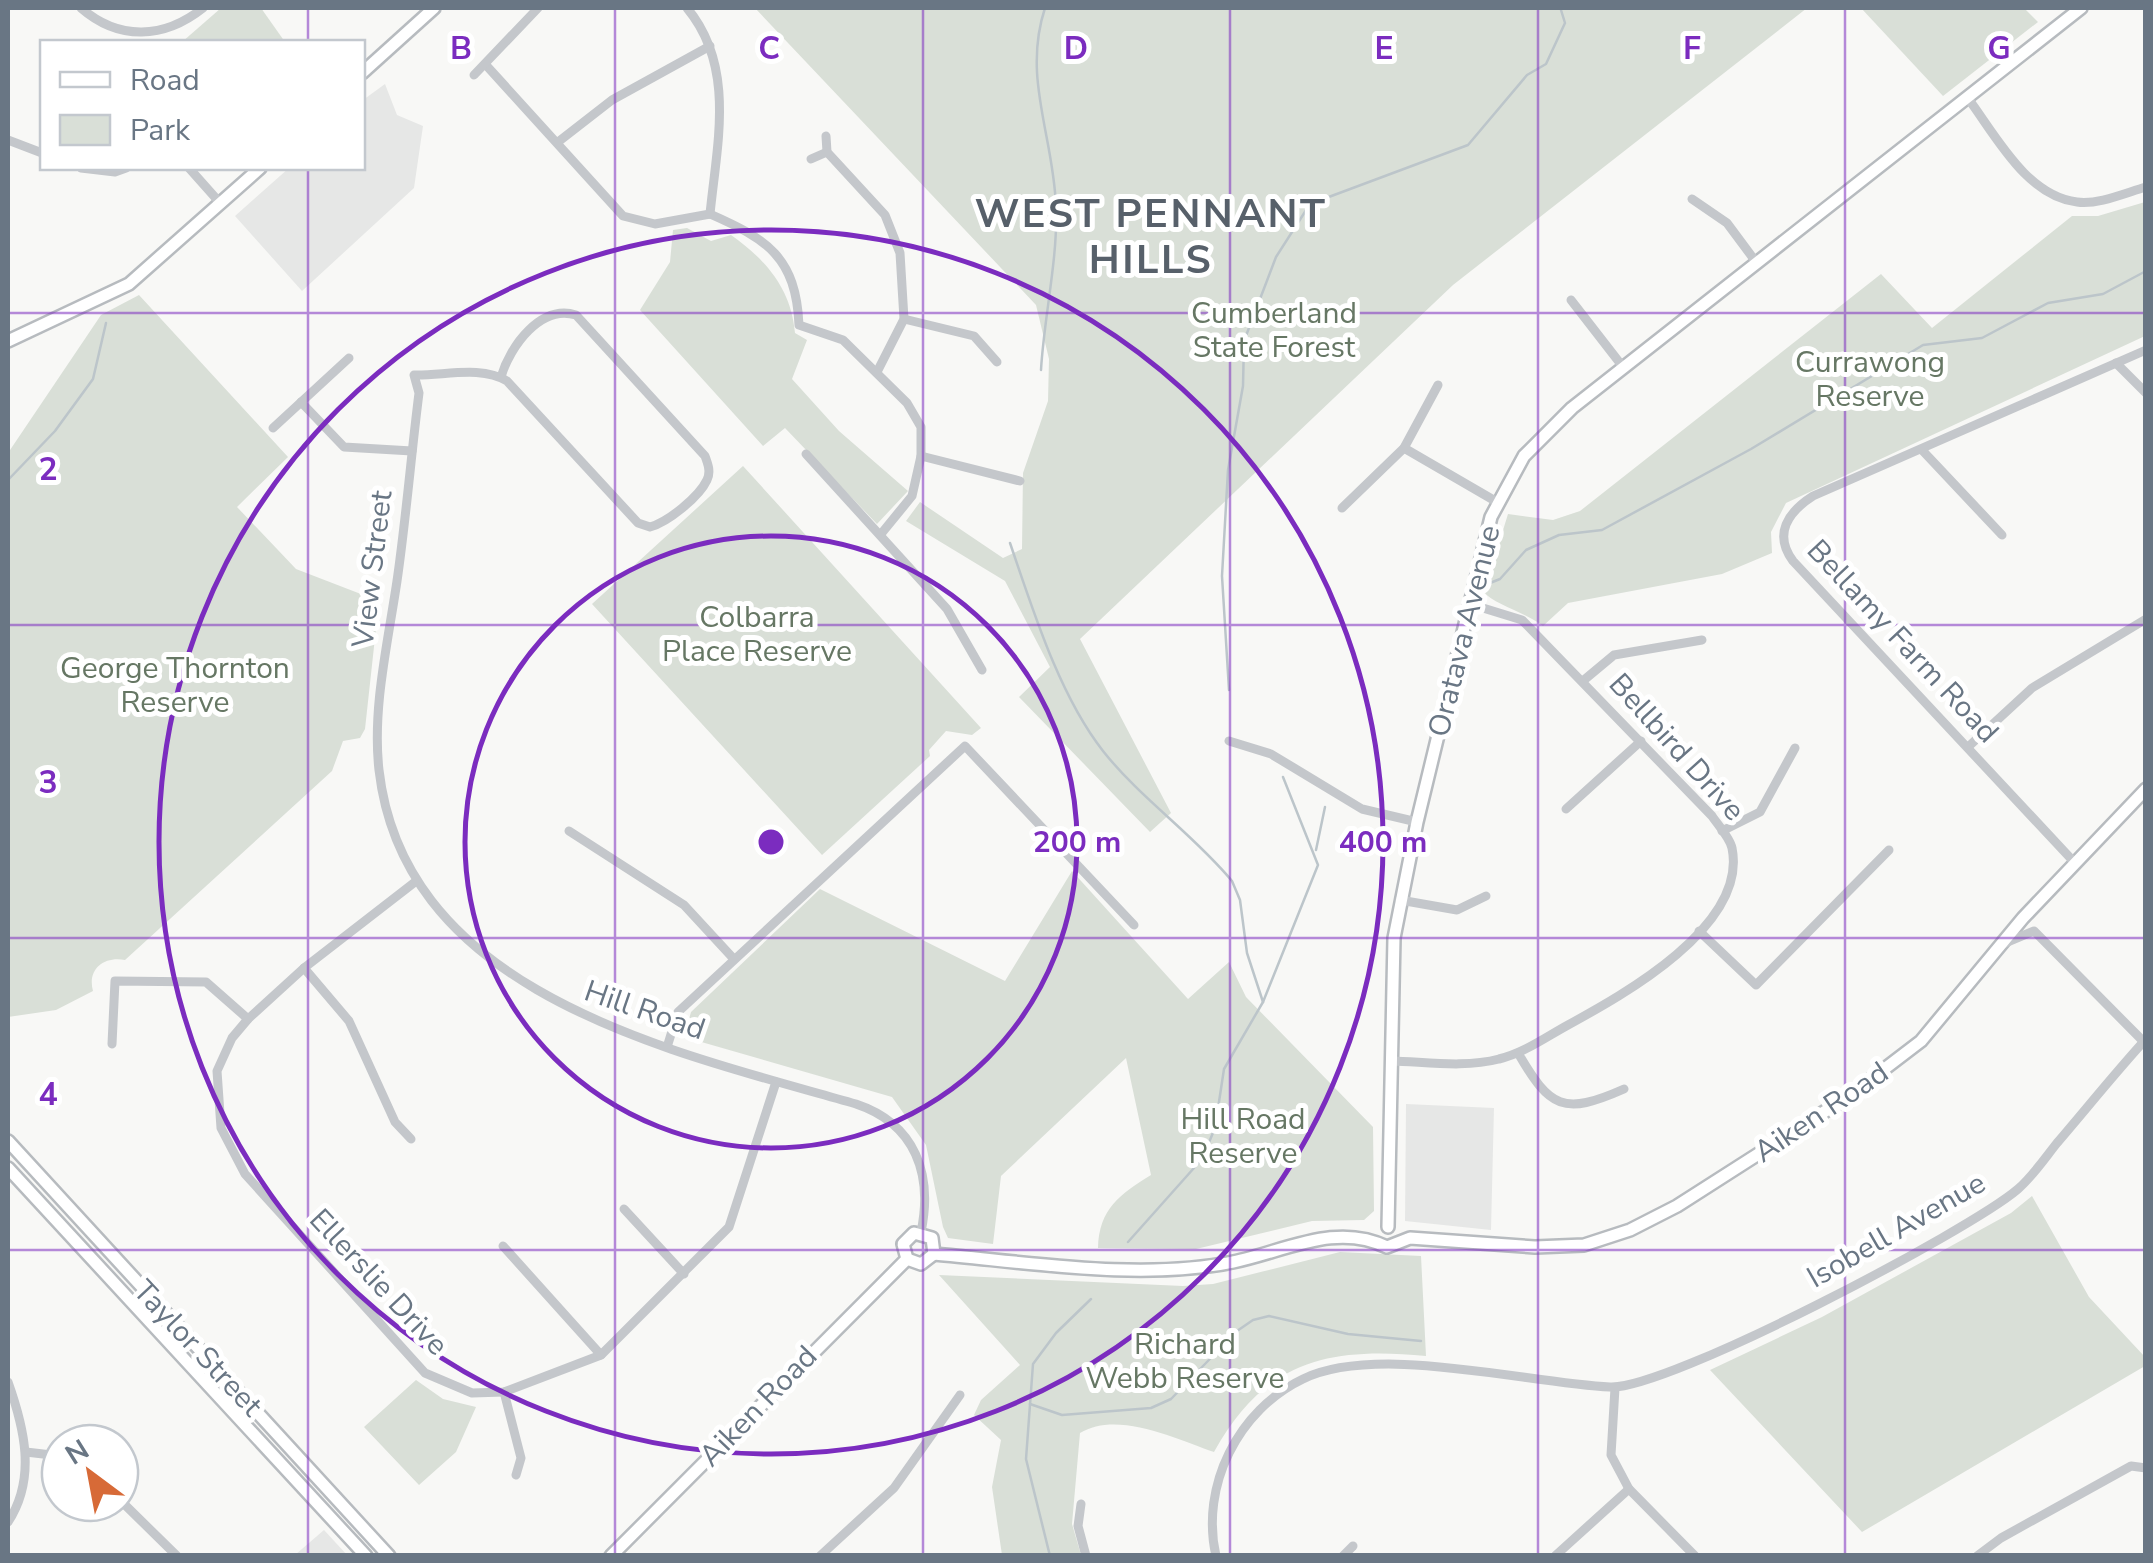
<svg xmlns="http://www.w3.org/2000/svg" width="2153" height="1563" viewBox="0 0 2153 1563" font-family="'Nunito Sans',sans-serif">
	<rect width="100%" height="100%" fill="#f8f8f6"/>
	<!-- built -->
	<g fill="#e6e7e6">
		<path d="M385,84l12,31 26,11 -9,62 -112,103 -67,-75 54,-48h73l1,-68z"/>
		<path d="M1406,1104l88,4 -3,122 -86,-9z"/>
		<path d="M324,1530l23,25h-52z"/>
	</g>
	<!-- green -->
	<g fill="#d9dfd7">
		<path d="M221,8h40l24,34h-103z"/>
		<path d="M755,8h1052l-354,277 -373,354 91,174 -21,19 -131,-135 31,-30 -45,-86 -99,-60 14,-19 83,56 19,-9 1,-76 25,-72 1,-42 -13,-54z"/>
		<path d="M1861,8h163l14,14 -95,74z"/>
		<path d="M2145,202v134l-359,167 -15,29 1,21 -50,21 -154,29 -25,23c-16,-13 -50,-22 -59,-34l24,-78 45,6 27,-9 301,-237 51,54 140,-112h26z"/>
		<path d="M687,228l24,13 20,-6c35,25 60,53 64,98l12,7 -15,39 47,52 69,60 -31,33 -92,-96 -22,18 -123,-136 30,-48 3,-32z"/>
		<path d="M139,295l149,162 -51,50 59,62 83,32 -14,128 -5,9 -17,3 -11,30 -207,189c-21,-4 -38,9 -32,31l-37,19 -48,7v-564l93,-138z"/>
		<path d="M743,466l238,262 -9,7 -26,-4 -17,19 1,6 -108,99 -230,-251z"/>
		<path d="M1072,871l116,128 41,-37 17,35 127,130 1,84 -10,9 -52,1 -116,28 -98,-1c1,-39 22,-54 53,-73l-25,-117 -125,118 -8,68 -45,-6 -5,-11 -17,-82 -34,-48 -208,-60 7,-25 129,-123 185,92z"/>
		<path d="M2032,1196l57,101 56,60v9l-283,166 -152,-162 112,-53 189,-104z"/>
		<path d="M1340,1252l81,4 5,100c-97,-9 -161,4 -212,96 -37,-13 -97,-42 -134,-19l-8,91 9,31h-79l-10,-68 9,-47 -27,-25 7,-15 39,-35 -81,-90 244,11 30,-2z"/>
		<path d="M416,1380l27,19 33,8 -20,45 -37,33 -55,-58z"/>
	</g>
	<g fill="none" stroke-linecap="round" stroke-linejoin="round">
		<!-- stream -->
		<g stroke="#bcc5ca" stroke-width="2.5">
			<path d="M1041,370c3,-53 17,-111 15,-163 -2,-70 -34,-129 -11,-199"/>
			<path d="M8,480l47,-49 38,-52 13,-56"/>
			<path d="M1010,543c23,67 49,152 93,208 38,48 90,83 129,130l8,19 7,53 16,49"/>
			<path d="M1490,583l10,-4 26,-29 33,-15 43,-5 149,-81 172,-104 59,-7 66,-35 55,-9 43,-23"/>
			<path d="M1229,690l-7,-114 6,-106 15,-84 1,-45 32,-84 34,-53 158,-59 59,-70 19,-11 19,-41 -4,-13"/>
			<path d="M1316,850l9,-43"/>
			<path d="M1128,1242l74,-83 13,-31 9,-59 39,-67 55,-137 -35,-88"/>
			<path d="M1030,1404l32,11 89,-7 20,-9 66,-68 16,-11 16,-4 79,18 73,7"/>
			<path d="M1050,1556l-24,-97 7,-95 23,-31 35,-34"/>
		</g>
		<defs>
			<g id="secondary">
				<path d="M362,73l72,-65"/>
				<path d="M8,341l121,-57 131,-116"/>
				<path d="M8,1141l381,415"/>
				<path d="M8,1168l358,388"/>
				<path d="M1388,1227l6,-289 23,-116 74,-305 33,-61 48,-48 509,-400"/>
				<path d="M934,1254c93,8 207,27 299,8 53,-11 103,-40 154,-15l23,-9 125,9 49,-2 46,-15 47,-24 172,-110 72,-55 102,-123 123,-129"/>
				<path d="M907,1259l-4,-15 11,-11 18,5 2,16"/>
				<path d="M907,1259l14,5 13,-10"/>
				<path d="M611,1556l296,-297"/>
			</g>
		</defs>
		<!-- secondary casing -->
		<use href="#secondary" stroke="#b7bbbf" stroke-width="16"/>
		<!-- street -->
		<g stroke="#c4c7cb" stroke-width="9">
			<path d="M81,8c38,33 83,31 122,0"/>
			<path d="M687,8c49,59 30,135 23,206"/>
			<path d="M485,64l138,152 32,8 55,-10"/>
			<path d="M474,75l64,-67"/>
			<path d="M1967,97c28,37 59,99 110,105 21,3 48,-9 69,-15"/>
			<path d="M826,136l1,16 58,63 15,38 4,66 -27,53"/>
			<path d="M8,140l34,13"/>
			<path d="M558,142l54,-42 98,-54"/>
			<path d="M811,159l16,-7"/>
			<path d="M81,168l34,4 11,-4"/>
			<path d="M189,168l32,36"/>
			<path d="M1692,199l35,24 29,39"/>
			<path d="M710,214c57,25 86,43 89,111l44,15 64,63 14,24v29l-9,40 -31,38"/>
			<path d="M1571,300l52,67"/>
			<path d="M904,319l70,17 23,26"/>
			<path d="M2116,363l30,30"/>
			<path d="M501,377c9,-31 40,-73 75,-62l129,141c3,8 6,16 2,24 -8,17 -39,42 -57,47l-12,-4 -131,-142c-26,-16 -64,-5 -93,-6l5,18c-8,63 -13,126 -22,188 -9,61 -25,128 -18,189 26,226 297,282 477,334 60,20 77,71 65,128"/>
			<path d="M301,402l43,45 68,4"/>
			<path d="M273,428l76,-70"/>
			<path d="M1404,448l93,54"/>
			<path d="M1922,450l80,85"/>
			<path d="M806,454l141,155 35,61"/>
			<path d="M921,456l99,25"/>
			<path d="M1342,508l62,-60 34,-63"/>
			<path d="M1584,680l30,-25 88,-15"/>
			<path d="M1229,741l42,13 91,55 55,13"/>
			<path d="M1968,747l64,-59 114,-69"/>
			<path d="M1566,809l75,-68"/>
			<path d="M569,831l115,74 48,52"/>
			<path d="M1722,831l38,-19 35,-64"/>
			<path d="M2075,863l-282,-302c-20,-27 -5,-49 20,-65l333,-146"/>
			<path d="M415,882l-111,86 -56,51 -16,19 -15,33 4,57 24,46 180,199 47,20 32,-1 97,-37 128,-128 47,-145"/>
			<path d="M1400,900l57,10 29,-14"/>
			<path d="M1699,931l57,54 133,-135"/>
			<path d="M2005,943l29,-12 109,110"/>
			<path d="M304,968l45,53 46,101 16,17"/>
			<path d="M112,1044l3,-63 91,1 42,37"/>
			<path d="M668,1044l10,-32 287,-266 169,179"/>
			<path d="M1518,1053c32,55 45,63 106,36"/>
			<path d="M1392,1061c35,1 73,7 107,-2 25,-6 47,-22 69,-34 55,-30 180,-99 164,-177 -2,-10 -14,-23 -20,-32l-190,-196 -52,-16"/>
			<path d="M624,1209l60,65"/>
			<path d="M503,1246l98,109"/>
			<path d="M8,1382c16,45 29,96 0,140"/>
			<path d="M1615,1388l-4,67 18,34 66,67"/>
			<path d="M504,1392l17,66 -5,17"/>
			<path d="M26,1452l34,4"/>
			<path d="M120,1500l57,56"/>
			<path d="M1081,1504l-3,22 8,30"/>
			<path d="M820,1556l74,-68 66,-93"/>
			<path d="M1216,1556c-16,-70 22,-146 87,-177 74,-36 224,4 307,8 57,3 359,-156 408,-198 15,-13 27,-31 39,-46 30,-35 58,-70 89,-104"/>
			<path d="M1343,1556l10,-10"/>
			<path d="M1555,1556l74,-67"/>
			<path d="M1977,1556l24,-18 130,-72 15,2"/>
		</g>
		<!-- secondary -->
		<use href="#secondary" stroke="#fff" stroke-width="11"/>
	</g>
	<!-- grid -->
	<path fill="none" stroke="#7b2cbf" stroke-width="2.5" stroke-opacity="0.55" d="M308,8v34M615,8v1548M923,8v1548M1230,8v1548M1538,8v1548M1845,8v1548M308,168v1388M8,313h2138M8,625h2138M8,938h2138M8,1250h2138"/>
	<!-- distance rings -->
	<g fill="none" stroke="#7b2cbf" stroke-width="5">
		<circle cx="771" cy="842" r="306"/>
		<circle cx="771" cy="842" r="612"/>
	</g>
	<g text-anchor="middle" stroke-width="10" stroke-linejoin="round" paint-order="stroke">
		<!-- park labels -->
		<g font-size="30" fill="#667764" stroke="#fff">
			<text x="1274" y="323">Cumberland<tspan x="1274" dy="34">State Forest</tspan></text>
			<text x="1870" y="372">Currawong<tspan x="1870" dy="34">Reserve</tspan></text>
			<text x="757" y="627">Colbarra<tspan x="757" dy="34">Place Reserve</tspan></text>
			<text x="175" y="678">George Thornton<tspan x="175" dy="34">Reserve</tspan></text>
			<text x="1243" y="1129">Hill Road<tspan x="1243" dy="34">Reserve</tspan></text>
			<text x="1185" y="1354">Richard<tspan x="1185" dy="34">Webb Reserve</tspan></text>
		</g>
		<!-- street labels -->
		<g font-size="30" fill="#697684" stroke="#fff">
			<text transform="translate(372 569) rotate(-83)" y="10">View Street</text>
			<text transform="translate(1464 631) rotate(-76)" y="10">Oratava Avenue</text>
			<text transform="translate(1903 641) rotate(47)" y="10">Bellamy Farm Road</text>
			<text transform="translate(1677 747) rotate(48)" y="10">Bellbird Drive</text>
			<text transform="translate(645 1010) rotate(19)" y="10">Hill Road</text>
			<text transform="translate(1821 1112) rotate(-34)" y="10">Aiken Road</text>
			<text transform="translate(1896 1230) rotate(-30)" y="10">Isobell Avenue</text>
			<text transform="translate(379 1282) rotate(47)" y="10">Ellerslie Drive</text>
			<text transform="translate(198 1348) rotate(47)" y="10">Taylor Street</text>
			<text transform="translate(758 1406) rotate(-46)" y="10">Aiken Road</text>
		</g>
		<!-- district labels -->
		<g font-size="40" font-weight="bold" letter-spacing="2.5" fill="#57606a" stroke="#fff">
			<text x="1151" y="227">WEST PENNANT<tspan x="1151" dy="46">HILLS</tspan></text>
		</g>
	</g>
	<g font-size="32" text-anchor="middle" font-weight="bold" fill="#7b2cbf" stroke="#fff" stroke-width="10" stroke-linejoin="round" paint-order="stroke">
		<text x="461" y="59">B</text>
		<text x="769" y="59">C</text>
		<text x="1076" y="59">D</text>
		<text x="1384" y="59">E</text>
		<text x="1692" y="59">F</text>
		<text x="1999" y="59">G</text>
		<text x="48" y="480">2</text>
		<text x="48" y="793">3</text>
		<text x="48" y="1105">4</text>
	</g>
	<circle cx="771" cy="842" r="15" fill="#7b2cbf" stroke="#fff" stroke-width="5"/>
	<g font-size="30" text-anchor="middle" font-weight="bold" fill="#7b2cbf" stroke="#fff" stroke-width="10" stroke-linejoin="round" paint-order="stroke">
		<text x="1077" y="852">200 m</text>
		<text x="1383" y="852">400 m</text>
	</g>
	<!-- border -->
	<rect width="2153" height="1563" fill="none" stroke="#697684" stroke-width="20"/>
	<!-- legend -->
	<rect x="40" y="40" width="325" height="130" fill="#ffffff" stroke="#c3c8ce" stroke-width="2.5"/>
	<rect x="60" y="72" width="50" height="15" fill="#ffffff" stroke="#c3c8ce" stroke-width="2.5"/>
	<text x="130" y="90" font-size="30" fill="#697684">Road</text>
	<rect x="60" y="115" width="50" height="30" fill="#d9dfd7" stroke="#c3c8ce" stroke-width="2.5"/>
	<text x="130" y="140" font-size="30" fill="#697684">Park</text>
	<!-- north arrow -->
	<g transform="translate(90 1473) rotate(328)"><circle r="48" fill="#ffffff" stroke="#c3c8ce" stroke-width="2.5"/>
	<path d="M0-8L18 38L0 25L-18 38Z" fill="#d76a37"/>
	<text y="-15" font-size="28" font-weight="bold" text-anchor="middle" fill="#697684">N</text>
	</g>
</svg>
